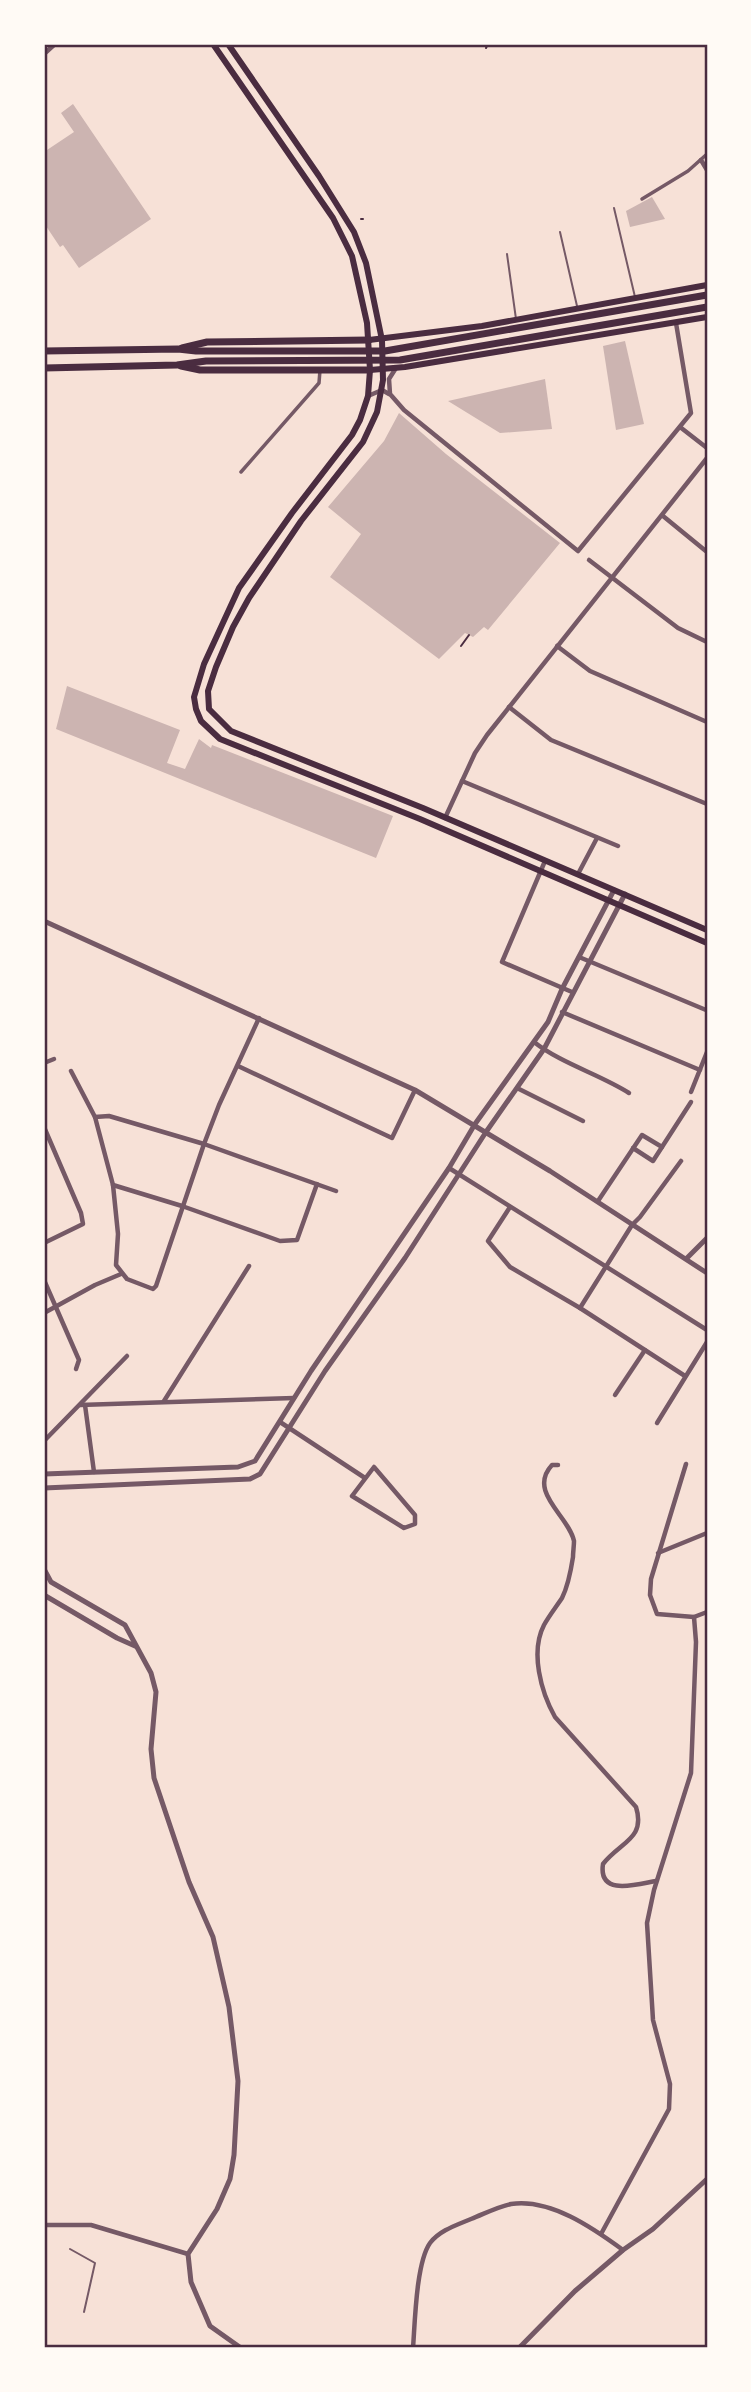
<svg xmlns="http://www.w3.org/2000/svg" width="751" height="2392" viewBox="0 0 751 2392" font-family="Arial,sans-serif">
	<rect width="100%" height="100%" fill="#f7e1d7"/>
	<!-- building -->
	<g fill="#ccb4b1">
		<path d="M73,104l78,115 -72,49 -16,-23 -3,2 -16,-24v-78l3,5 27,-18 -13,-19z"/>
		<path d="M652,197l13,22 -35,8 -4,-16z"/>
		<path d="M625,341l19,83 -28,6 -13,-84z"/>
		<path d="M545,379l7,50 -52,4 -52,-32z"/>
		<path d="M399,413l47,41 114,89 -72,87 -4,-3 -11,10 -8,-4 -26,26 -109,-82 31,-43 -33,-27 56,-66z"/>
		<path d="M67,686l113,44 -13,33 18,6 14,-30 12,9 1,-3 181,71 -17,42 -320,-129z"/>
	</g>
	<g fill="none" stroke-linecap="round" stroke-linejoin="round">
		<!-- path -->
		<g stroke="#4a2c40" stroke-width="2">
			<path d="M486,48l2,-4"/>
			<path d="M361,219h2"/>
			<path d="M461,646l8,-11"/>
		</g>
		<!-- service -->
		<g stroke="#755966" stroke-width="2">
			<path d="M614,208l21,89"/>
			<path d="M560,232l17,74"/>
			<path d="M507,254l9,65"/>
			<path d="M70,2249l25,14 -11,49"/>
		</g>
		<!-- pedestrian -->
		<g stroke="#755966" stroke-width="3.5">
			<path d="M642,199l46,-28 19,-17"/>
			<path d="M241,472l78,-89 1,-13"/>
		</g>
		<!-- minor -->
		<g stroke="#755966" stroke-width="4.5">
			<path d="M44,54l11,-10"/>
			<path d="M701,160l6,10"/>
			<path d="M396,368l-7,11 1,15 14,16 174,141 113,-138 -15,-90"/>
			<path d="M368,396l14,-6 7,4"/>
			<path d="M680,427l27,21"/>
			<path d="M663,516l44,36"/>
			<path d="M589,560l89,68 29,14"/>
			<path d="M557,646l33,25 117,51"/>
			<path d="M509,707l42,33 156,64"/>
			<path d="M462,781l156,65"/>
			<path d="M445,818l30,-65 12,-18 220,-277"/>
			<path d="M545,861l-43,101 70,30"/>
			<path d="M578,874l19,-36"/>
			<path d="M579,957l127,53"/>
			<path d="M562,1012l138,58"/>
			<path d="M534,1042c28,22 65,32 95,51"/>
			<path d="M44,1063l10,-4"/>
			<path d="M238,1066l154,72 23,-48"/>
			<path d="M71,1071l24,46 18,68 5,49 -2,31 11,14 26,10 3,-3 48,-142 15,-39 40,-87"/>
			<path d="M517,1088l66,33"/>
			<path d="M691,1092l16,-40"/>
			<path d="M95,1117l14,-1 95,28 132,47"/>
			<path d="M44,1127l37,86 2,11 -39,19"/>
			<path d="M633,1148l20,13 9,-14"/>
			<path d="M449,1168l258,162"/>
			<path d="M113,1185l69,21 98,35 17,-1 20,-56"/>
			<path d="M598,1201l44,-66 20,12 29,-45"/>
			<path d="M510,1207l-22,34 22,26 70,41 105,68"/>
			<path d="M44,1280l35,80 -3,9"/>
			<path d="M580,1308l52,-83 8,-8 41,-56"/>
			<path d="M44,1313l51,-28 26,-11"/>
			<path d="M615,1395l30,-45"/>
			<path d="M164,1401l85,-135"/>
			<path d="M80,1405l214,-7"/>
			<path d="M85,1405l9,67"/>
			<path d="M280,1422l85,56"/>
			<path d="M657,1423l50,-81"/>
			<path d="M44,1441l83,-85"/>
			<path d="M686,1464l-35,115 -1,16 7,19 37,3 13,-5"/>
			<path d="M558,1465h-6c-25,27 17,51 22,76 0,5 -1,11 -1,16 -2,13 -5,29 -11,41 -6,9 -13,18 -18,27 -14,27 -3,67 11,92l81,90c10,32 -16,35 -33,57 -5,33 35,20 53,17"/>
			<path d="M374,1467l41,48v9l-11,4 -52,-32z"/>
			<path d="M658,1553l49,-20"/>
			<path d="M44,2225h47l97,29"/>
			<path d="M601,2234l68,-125 1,-25 -17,-64 -6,-97 7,-33 37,-117 5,-131 -2,-25"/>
			<path d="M413,2348c2,-25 3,-85 17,-105 10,-13 27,-18 41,-24 13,-5 26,-12 40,-15 39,-6 82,24 112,46"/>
		</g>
		<!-- tertiary -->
		<g stroke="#755966" stroke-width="5">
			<path d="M44,921l371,169 135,81 157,102"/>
			<path d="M687,1258l20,-20"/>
			<path d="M44,1474l194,-7 17,-6 56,-90 138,-203 26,-44 73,-102 14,-33 52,-99"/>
			<path d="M44,1488l206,-9 10,-5 65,-103 80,-113 81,-126 58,-83 81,-155"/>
			<path d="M44,1569l7,13 74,43 26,48 5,19 -5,57 3,29 35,104 24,55 16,70 9,74 -4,74 -4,24 -13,30 -29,45 3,28 19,44 31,22"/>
			<path d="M44,1595l73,43 18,8"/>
			<path d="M519,2348l56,-57 48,-41 30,-21 54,-50"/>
		</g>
		<!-- secondary -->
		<g stroke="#4a2c40" stroke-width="6">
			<path d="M213,44l120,174 19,38 15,67 3,47 -2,26 -8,24 -8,15 -60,78 -53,75 -35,76 -10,33 2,12 5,12 19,18 200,80 287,124"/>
			<path d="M228,44l91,132 35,56 12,31 16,77 1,40 -6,32 -14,30 -62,79 -52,77 -16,29 -17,40 -8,24 1,18 22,22 192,77 284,122"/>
			<path d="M369,340l113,-14 225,-41"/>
			<path d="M370,370l35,-3 302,-50"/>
		</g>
		<!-- trunk -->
		<g stroke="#4a2c40" stroke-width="7">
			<path d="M182,348l25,-6 162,-2"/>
			<path d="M44,351l134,-2 18,2h189l322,-56"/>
			<path d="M181,366l19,4h170"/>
			<path d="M44,368l133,-3 29,-4 194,-1 307,-53"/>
		</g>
	</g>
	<!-- border -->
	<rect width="751" height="2392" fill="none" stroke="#fffaf5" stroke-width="91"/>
	<rect x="46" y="46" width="660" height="2300" fill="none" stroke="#4a2c40" stroke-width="2.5"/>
</svg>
